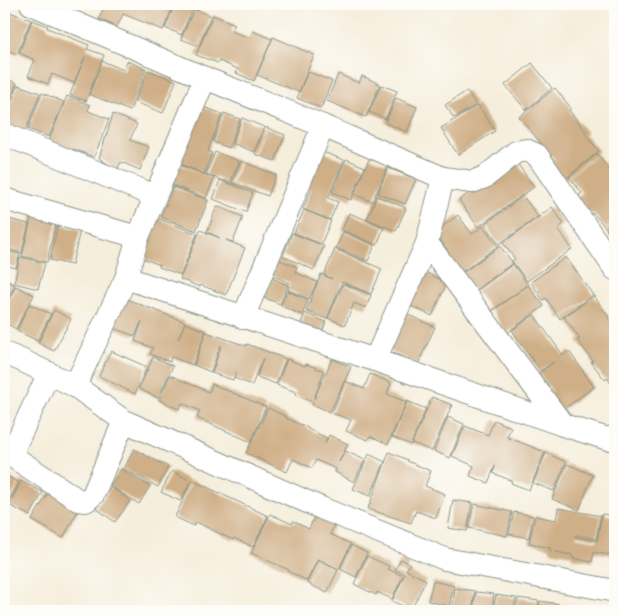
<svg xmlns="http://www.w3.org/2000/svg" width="619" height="615" viewBox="0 0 619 615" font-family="'Gochi Hand',sans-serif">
	<rect width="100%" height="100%" fill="#fdfcf7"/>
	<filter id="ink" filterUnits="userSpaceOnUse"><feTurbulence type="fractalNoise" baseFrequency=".02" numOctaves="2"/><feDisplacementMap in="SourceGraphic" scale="10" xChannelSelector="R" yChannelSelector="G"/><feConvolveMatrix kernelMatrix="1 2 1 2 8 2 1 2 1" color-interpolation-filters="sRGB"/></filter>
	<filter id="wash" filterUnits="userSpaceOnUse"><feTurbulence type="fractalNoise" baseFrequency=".0096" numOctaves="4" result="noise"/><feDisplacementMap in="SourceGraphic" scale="20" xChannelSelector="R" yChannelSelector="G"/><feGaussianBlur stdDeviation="1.12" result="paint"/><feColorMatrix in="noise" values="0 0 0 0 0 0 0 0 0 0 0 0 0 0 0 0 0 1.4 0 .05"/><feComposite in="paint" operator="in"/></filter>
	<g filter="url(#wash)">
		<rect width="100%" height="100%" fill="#f6eedc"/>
		<g id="blocks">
			<!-- building -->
			<g fill="#cfaf87">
				<path d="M105,4h69l-11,26 -40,-16 -6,13 -18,-8z"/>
				<path d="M175,4h5l12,5 -10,26 -17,-7z"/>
				<path d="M4,8l6,3v1l21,8 -14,34 -13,-5z"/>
				<path d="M194,9l17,7 -12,30 -18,-7z"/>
				<path d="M213,15l22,9 -4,7 19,7 3,-7 19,8 -18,42 -18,-8 2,-4 -19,-8 -1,2 -22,-8z"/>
				<path d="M32,20l16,6 -1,2 42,17 -2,4 17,6 -18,46 -16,-6 15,-38 -11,26 -22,-9 -4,10 -20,-8 7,-16 -16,-7z"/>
				<path d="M273,37l41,18 -15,37 -42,-17z"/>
				<path d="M102,61l22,9 3,-9 19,8 -16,42 -41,-17z"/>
				<path d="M532,63l20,25 -26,22 -21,-25z"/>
				<path d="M148,70l28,11 -13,32 -28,-11z"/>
				<path d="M308,72l24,9 -11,27 -24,-10z"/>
				<path d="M338,74l21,9 3,-7 18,8 -14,33 -39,-16z"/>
				<path d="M4,78l13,5 -13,34z"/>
				<path d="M18,85l22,8 -15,40 -21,-8v-4z"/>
				<path d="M381,85l16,6 -11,28 -17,-7z"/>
				<path d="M555,88l16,20 -2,2 18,23 -2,1 14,17 -36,30 -14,-17 6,-4 -36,-43z"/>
				<path d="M467,91l9,14 -22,13 -9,-13z"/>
				<path d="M42,93l22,9 -15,35 -21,-8z"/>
				<path d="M67,96l23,9 -2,6 21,8 -15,38 -21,-8 -1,3 -24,-9z"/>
				<path d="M396,98l21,9 -10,25 -22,-9z"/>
				<path d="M196,104l26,10 -14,37 4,2 -8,21 -26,-11z"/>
				<path d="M478,105l17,26 -37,24 -17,-27z"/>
				<path d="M224,113l16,6 -11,29 -16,-6z"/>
				<path d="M113,114l24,10 -7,16 19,7 -9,23 -19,-8 -4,8 -18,-12z"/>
				<path d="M242,118l22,9 -10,25 -22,-9z"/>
				<path d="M265,127l20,8 -10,26 -20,-7z"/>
				<path d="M215,152l24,9 -9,22 -24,-9z"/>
				<path d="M323,152l21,8 -16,38 10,4 -8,18 -27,-11 8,-19 -4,-1z"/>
				<path d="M597,154l18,23v43l-9,8 -13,-15 -2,2 -14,-18 5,-4 -13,-16z"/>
				<path d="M370,157l18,8 -15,37 -19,-8z"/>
				<path d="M346,159l19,8 -14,33 -19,-8z"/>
				<path d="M515,160l19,27 -56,40 -19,-27z"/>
				<path d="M241,161l35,14 -8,21 -36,-13z"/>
				<path d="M180,165l34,13 -8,20 -34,-13z"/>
				<path d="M388,168l28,11 -11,25 -27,-11z"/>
				<path d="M220,180l33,13 -7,19 -33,-13z"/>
				<path d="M173,187l35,13 -12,31 -35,-14z"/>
				<path d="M377,196l29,12 -10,23 -29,-12z"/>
				<path d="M523,196l15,21 -39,27 -14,-20z"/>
				<path d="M217,206l26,11 -10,25 -7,-2 19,8 -19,47 -25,-10 -1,2 -20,-8 20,-49 20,8 -13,-6z"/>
				<path d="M552,207l12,17 -6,4 14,21 -45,32 -15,-20 3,-2 -12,-16z"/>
				<path d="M304,210l27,11 -10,23 -27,-11z"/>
				<path d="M349,213l35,14 -7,18 -35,-15z"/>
				<path d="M32,214l25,6 -10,42 -25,-6z"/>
				<path d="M150,215l47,19 -16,41 -22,-8 1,-2 -26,-10z"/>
				<path d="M458,215l14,19 11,-8 15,20 -39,28 -14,-20 3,-3 -13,-19z"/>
				<path d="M5,218l24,6 -7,29 -18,-5v-23z"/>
				<path d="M615,222v19l-9,-11z"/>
				<path d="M58,224l22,6 -8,35 -22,-5z"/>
				<path d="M343,232l32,13 -7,16 -32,-13z"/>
				<path d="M292,233l32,13 -10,24 -31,-14z"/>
				<path d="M500,246l13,17 -39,28 -13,-17z"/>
				<path d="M335,249l47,20 -11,25 -29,-12 -15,37 -21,-8 15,-37 11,5 -8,-4z"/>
				<path d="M4,250l16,4 -4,14 -12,-3z"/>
				<path d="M270,256l27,11 -2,5 22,10 -8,17 -21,-9 2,-7 -26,-11z"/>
				<path d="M20,257l25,6 -7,26 -24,-6z"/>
				<path d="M566,257l27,38 -33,24 -14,-21 -3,2 -12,-18z"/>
				<path d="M513,264l15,21 -37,26 -15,-20z"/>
				<path d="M423,271l24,12 -15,33 -25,-12z"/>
				<path d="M263,274l25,11 -8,19 -25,-10z"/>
				<path d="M4,279l11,6 -11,22z"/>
				<path d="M343,284l28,11 -5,13 -12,-5 -9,22 -17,-7z"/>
				<path d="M528,285l16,21 -37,27 -15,-22z"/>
				<path d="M16,286l18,9 -18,34 -12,-7v-14z"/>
				<path d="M287,291l21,9 -6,15 -21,-9z"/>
				<path d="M594,296l15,21 -1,1 7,10v45l-10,7 -14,-18 2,-1 -16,-21 3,-1 -16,-22z"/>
				<path d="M124,298l61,24 -7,17 7,-16 21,8 -13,34 -22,-8 -1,5 -20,-8 3,-6 -18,-7 7,-20 -7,15 -22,-8z"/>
				<path d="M29,304l22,10 -13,27 -21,-10z"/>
				<path d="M54,310l17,9 -17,32 -16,-8z"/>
				<path d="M305,313l21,9 -6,15 -21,-9z"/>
				<path d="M406,314l29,13 -17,37 -29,-13z"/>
				<path d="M534,315l29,40 6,-4 25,36 -36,26 -13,-17 7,-5 -13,-18 15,-11 -14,9 -28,-41z"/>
				<path d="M206,332l40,14 1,-2 39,15 -10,25 -19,-7 6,-19 -11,27 -18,-7 2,-6 -3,8 -21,-7 9,-28 -10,27 -17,-7z"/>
				<path d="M111,351l36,16 -12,27 -36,-18z"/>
				<path d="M153,357l20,9 -15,32 -19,-9z"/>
				<path d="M287,359l18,7 1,-2 18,7 -10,28 18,-40 19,8 -21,45 -18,-8 1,-2 -18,-7 1,-3 -19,-7z"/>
				<path d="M370,374l21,9 -4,11 19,8 -18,42 -18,-8 -2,4 -22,-9 5,-11 -19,-7 13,-32 19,8z"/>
				<path d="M615,374v16l-7,-11z"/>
				<path d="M170,375l39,17 3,-8 54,23 -15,35 -54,-24 3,-7 -18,-8 -3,6 -20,-9z"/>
				<path d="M4,378l4,2 -4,9z"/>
				<path d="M432,397l20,8 -20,46 -20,-8z"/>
				<path d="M407,401l19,8 -15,36 -19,-8z"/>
				<path d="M4,406l6,3 -6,13z"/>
				<path d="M268,408l19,9 -1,1 22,10v1l19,9 -2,6 4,-9 19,9 -9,18 6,-11 20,9 -11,22 -19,-10 1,-3 -20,-9 -4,8 -19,-9 -6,13 -41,-19z"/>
				<path d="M448,417l16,7 -14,34 -16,-7z"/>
				<path d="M494,420l17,7 -4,10 38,15 -16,38 -18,-7 1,-2 -19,-8 2,-7 -7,17 -18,-7 4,-10 -22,-10 13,-30 23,9z"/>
				<path d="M134,449l34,18 -10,20 -34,-18z"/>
				<path d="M389,452l19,8 -1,1 24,10 -6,15 20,8 -9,24 -20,-7 -5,12 -43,-14z"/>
				<path d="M546,453l20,9 -12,29 -21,-8z"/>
				<path d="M369,454l16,8 -15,34 -17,-7z"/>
				<path d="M567,464l26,11 -14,35 -27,-11z"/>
				<path d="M121,469l29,17 -11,18 -29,-18z"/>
				<path d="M172,471l19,10 -11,20 -19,-9z"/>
				<path d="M4,474l15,9 -13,23 -2,-2z"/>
				<path d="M192,480l76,36 -15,31 -19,-9 -1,2 -37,-18 -2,4 -19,-9z"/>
				<path d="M21,481l22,11 -13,24 -21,-11z"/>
				<path d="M111,487l19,14 -15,21 -19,-14z"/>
				<path d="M51,488l30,17 -18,33 -31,-18z"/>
				<path d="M453,500l19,3 -5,28 -19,-3z"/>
				<path d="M474,504l38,8 -5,24 -38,-8z"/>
				<path d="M558,508l43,8 -5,23 -20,-4 -1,2 22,4 5,-27 13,2v40l-21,-4 -2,10 -20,-4v-3l-22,-4v-3l-21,-5 6,-27 21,4z"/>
				<path d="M514,512l19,4 -4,22 -20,-4z"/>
				<path d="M316,513l20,9 -6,12 21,10 -12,25 -21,-10 -11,22 -19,-10 1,-1 -38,-17 19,-39 22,10 1,-3 16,8z"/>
				<path d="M351,545l16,8 -11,24 -16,-8z"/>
				<path d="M367,556l22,10 -1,3 15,7 -11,23 -15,-7 -1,3 -22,-11z"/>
				<path d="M401,559l9,5 -4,6 20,10 -15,30 -19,-9 13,-27 -10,-4z"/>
				<path d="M318,560l20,10 -11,23 -20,-10z"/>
				<path d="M433,581l21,5 -5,20 -21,-5z"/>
				<path d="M455,588l20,3 -3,20h-20z"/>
				<path d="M476,592l18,2 -2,17h-19z"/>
				<path d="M496,595l20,3 -2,13h-21z"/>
				<path d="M518,598l21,3 -2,10h-21z"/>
				<path d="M540,601l19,3 -2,7h-18z"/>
				<path d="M559,606l21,3v2h-21z"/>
				<path d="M581,606l20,3 -1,2h-19z"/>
			</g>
		</g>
	</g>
	<g filter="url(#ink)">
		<use href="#blocks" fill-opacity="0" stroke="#8a9688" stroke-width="1"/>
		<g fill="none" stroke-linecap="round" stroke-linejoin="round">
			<defs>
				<g id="minor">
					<path d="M31,4l174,74 118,48 120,52 29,4 13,-5 31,-25 10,-2 11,5 78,114"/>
					<path d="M4,134l151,62"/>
					<path d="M4,199l134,38"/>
					<path d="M427,243l136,182"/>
					<path d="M126,278l249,82 188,65 45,14 7,-3"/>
					<path d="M243,318l80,-192"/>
					<path d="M4,353l17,7 54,26 49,35 197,87 124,51 170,32"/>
					<path d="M375,360l52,-117 16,-65"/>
					<path d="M49,373l-36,77 -1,6 66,44 8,1 7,-6 31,-74"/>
					<path d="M75,386l51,-108 12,-41 67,-159"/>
				</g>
			</defs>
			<!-- minor casing -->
			<use href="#minor" stroke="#8a9688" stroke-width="24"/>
			<!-- minor -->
			<use href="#minor" stroke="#fff" stroke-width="22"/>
		</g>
	</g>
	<!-- margin -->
	<rect width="619" height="615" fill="none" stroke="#fdfcf7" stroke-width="20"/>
</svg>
